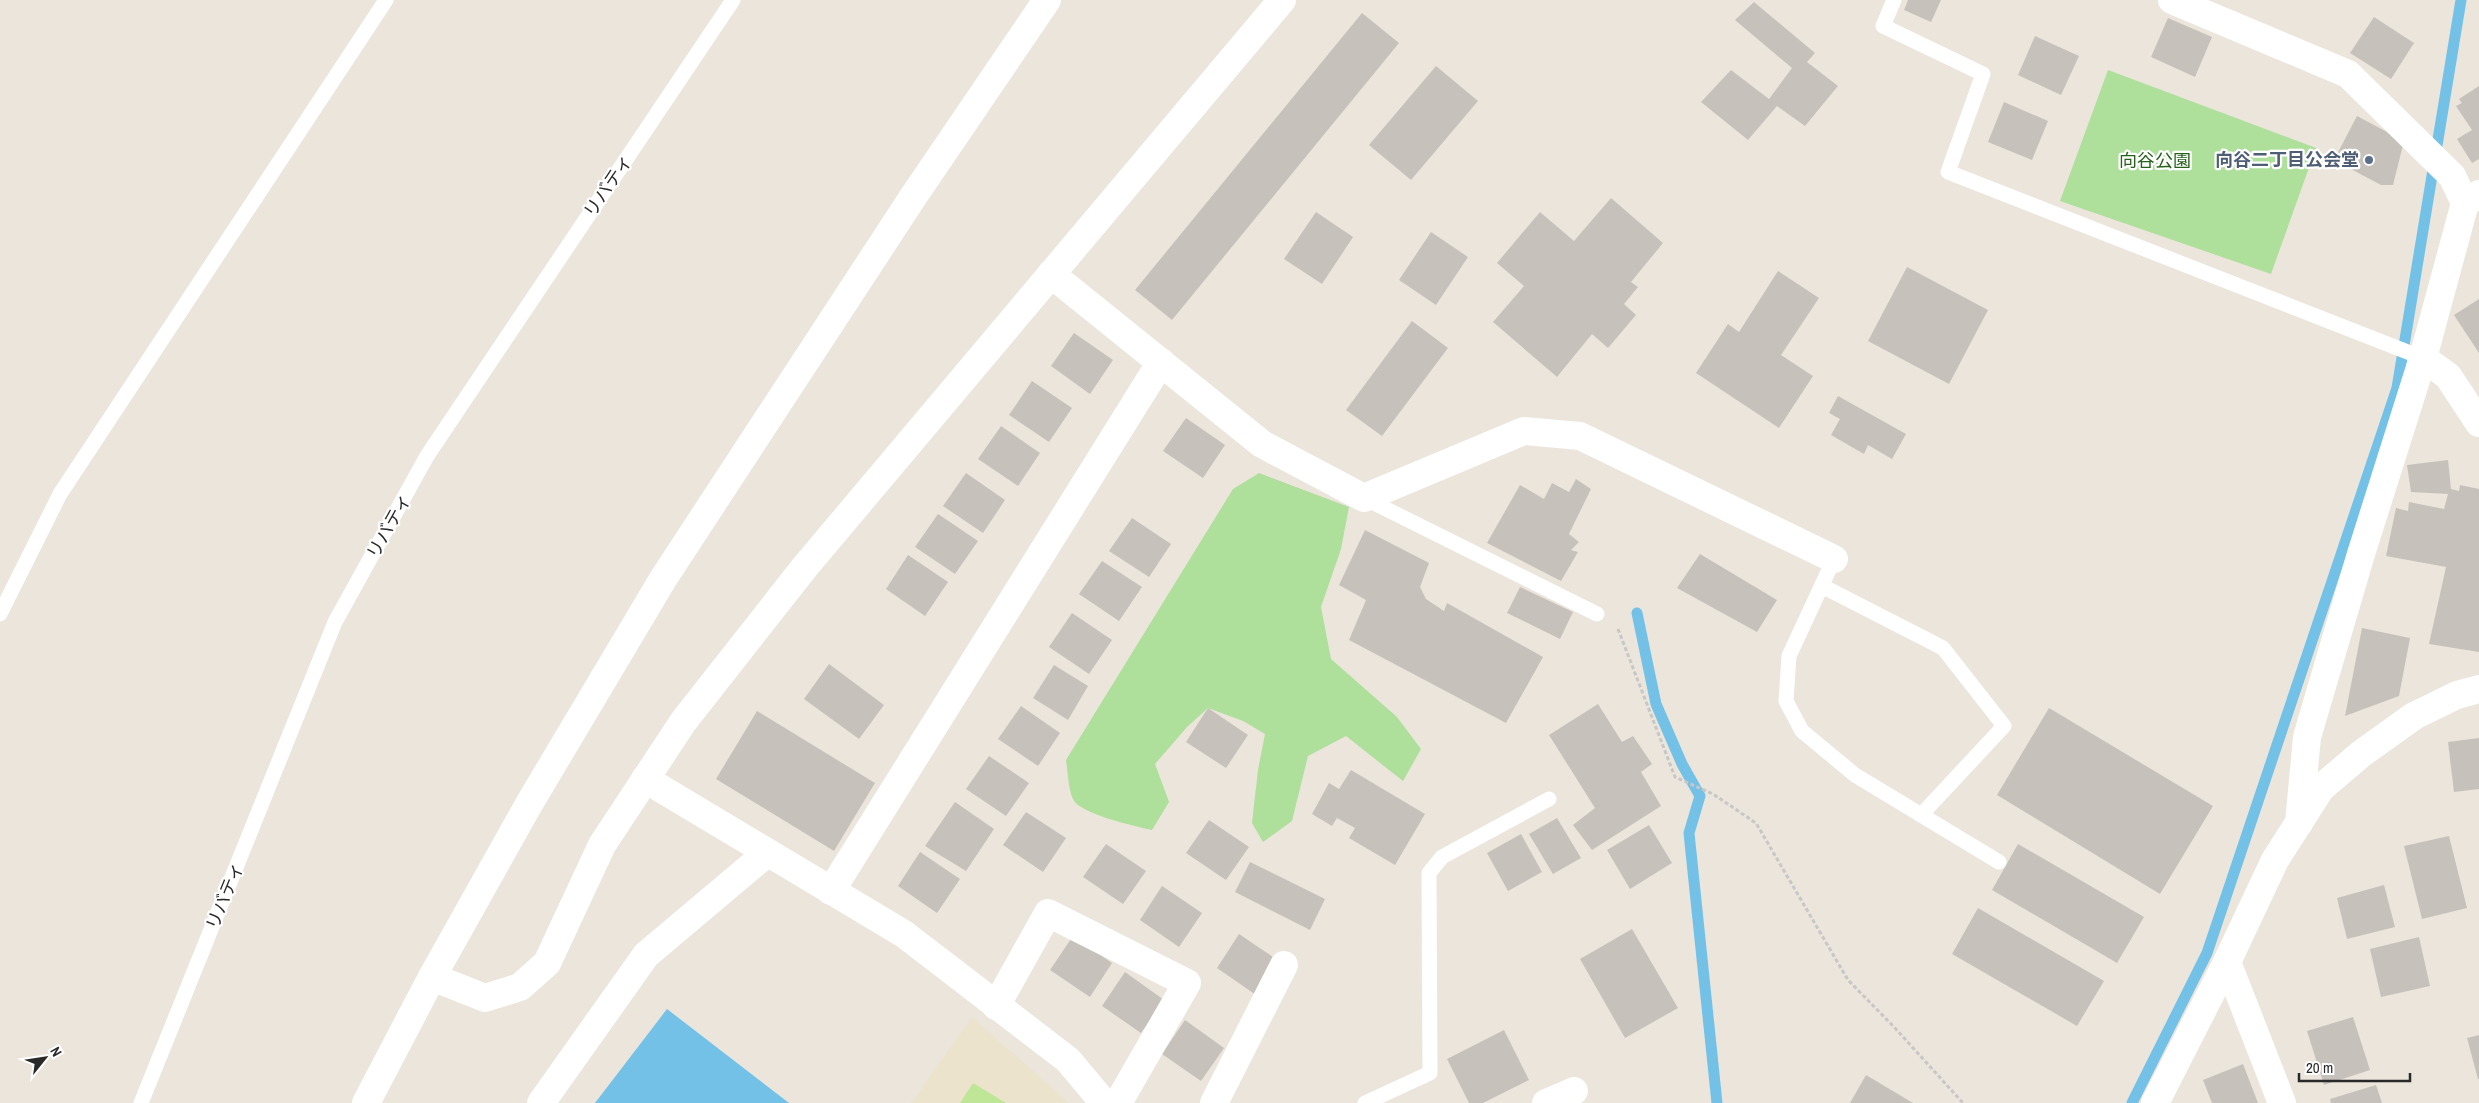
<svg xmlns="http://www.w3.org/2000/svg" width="2479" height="1103" viewBox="0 0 2479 1103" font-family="'Archivo Narrow','Noto Sans JP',sans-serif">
	<rect width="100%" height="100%" fill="#ebe5dc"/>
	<!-- education -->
	<path fill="#ece3cc" d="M972,1017l97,86h-158z"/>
	<!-- green -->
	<g fill="#aedf9b">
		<path d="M2108,70l208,78 -45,126 -211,-73z"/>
		<path d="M1259,473l90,34 -8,42 -20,58 10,52 66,58 24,32 -18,32 -57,-45 -38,20 -16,65 -29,21 -11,-19 6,-53 7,-36 -22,-13 -35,-13 -21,19 -32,37 14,38 -17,28c-17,-4 -73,-16 -79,-31 -5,-11 -5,-27 -7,-39l167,-271z"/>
	</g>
	<!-- pitch -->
	<path fill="#bfe697" d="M973,1083l33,20h-46z"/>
	<!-- water -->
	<path fill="#74c1e8" d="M667,1009l122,94h-194z"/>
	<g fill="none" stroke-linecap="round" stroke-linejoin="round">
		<!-- stream -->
		<g stroke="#74c1e8" stroke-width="11">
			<path d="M1637,613l19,91 26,60 18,32 -11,37 28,270"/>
			<path d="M2132,1103l75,-150 190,-565 64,-388"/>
		</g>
	</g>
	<!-- building -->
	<g fill="#c6c2bb">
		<path d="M1908,0h33l-10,22 -27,-12z"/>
		<path d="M1754,2l61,51 -8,9 31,24 -33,40 -28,-20 -29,34 -47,-38 30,-32 38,29 23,-31 -57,-48z"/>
		<path d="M1362,13l37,30 -227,277 -37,-30z"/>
		<path d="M2374,17l40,26 -23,36 -41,-26z"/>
		<path d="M2168,18l44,19 -17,40 -44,-20z"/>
		<path d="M2035,36l44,20 -18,39 -43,-20z"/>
		<path d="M1436,66l42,35 -67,79 -42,-35z"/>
		<path d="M2479,86v73l-7,4 -15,-24 15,-9 -16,-24 6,-3 -3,-4z"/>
		<path d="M2004,102l44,19 -16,39 -44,-18z"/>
		<path d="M2357,116l47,25 -11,44h-12l-47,-25z"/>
		<path d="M1611,198l52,45 -32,39 7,5 -14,17 12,11 -28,33 -16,-14 -35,43 -64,-55 31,-36 -27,-23 43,-51 34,29z"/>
		<path d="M1316,212l37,25 -31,47 -38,-25z"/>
		<path d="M1431,232l37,25 -32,48 -37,-25z"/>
		<path d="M1907,267l81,43 -39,74 -81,-43z"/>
		<path d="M1778,271l41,27 -38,57 32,21 -34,52 -83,-55 32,-49 11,8z"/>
		<path d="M2479,299v54l-25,-38z"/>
		<path d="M1412,321l36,27 -66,88 -36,-26z"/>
		<path d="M1074,333l39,27 -23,34 -39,-28z"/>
		<path d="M1032,381l40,27 -23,34 -40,-27z"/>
		<path d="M1838,396l68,38 -14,25 -24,-14 -4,9 -33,-19 9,-16 -11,-6z"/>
		<path d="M1186,418l39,27 -22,33 -40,-27z"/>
		<path d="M1001,426l39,27 -22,33 -40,-27z"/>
		<path d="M2448,460l3,29 8,2 1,-6 19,4v163l-50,-8 17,-77 -60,-11 10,-48 12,3 1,-9 35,7 4,-15 -37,-2 -4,-27z"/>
		<path d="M966,473l39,27 -22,33 -40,-27z"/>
		<path d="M1576,479l15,10 -22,45 10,8 -8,8 7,2 -17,29 -74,-38 33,-58 24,14 8,-16 17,9z"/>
		<path d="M938,514l40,27 -23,33 -40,-27z"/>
		<path d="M1132,518l39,26 -22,33 -40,-26z"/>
		<path d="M1365,530l64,33 -9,24 6,12 18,12 3,-8 96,54 -37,66 -157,-83 17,-40 -27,-15z"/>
		<path d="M1700,554l77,46 -20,32 -80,-44z"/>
		<path d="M908,555l40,27 -23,34 -39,-27z"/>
		<path d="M1102,561l40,26 -23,34 -40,-27z"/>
		<path d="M1520,587l53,25 -13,27 -53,-26z"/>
		<path d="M1072,613l40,27 -23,34 -40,-27z"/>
		<path d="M2362,628l48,10 -11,58 -54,20z"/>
		<path d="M829,664l55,41 -25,34 -55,-40z"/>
		<path d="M1054,665l34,21 -20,34 -35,-22z"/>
		<path d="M1598,704l24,38 11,-6 19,28 -11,8 20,34 -69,44 -19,-25 22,-17 -46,-73z"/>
		<path d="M1021,706l39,27 -22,33 -40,-27z"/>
		<path d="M1208,708l40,27 -22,33 -40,-26z"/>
		<path d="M2049,708l164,98 -53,88 -163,-99z"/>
		<path d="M757,711l118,72 -41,68 -118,-72z"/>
		<path d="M2479,738v51l-25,3 -6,-50z"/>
		<path d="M989,756l40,27 -23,33 -40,-27z"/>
		<path d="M1351,770l74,44 -30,51 -46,-27 6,-10 -18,-10 -5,8 -20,-12 17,-31 10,6z"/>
		<path d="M955,802l39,27 -28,42 -41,-25z"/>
		<path d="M1026,812l40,26 -23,34 -40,-27z"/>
		<path d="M1557,818l24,40 -28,16 -24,-40z"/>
		<path d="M1209,820l40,27 -23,33 -40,-27z"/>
		<path d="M1649,825l23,38 -42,26 -23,-39z"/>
		<path d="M1521,834l21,38 -34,19 -21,-38z"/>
		<path d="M2449,836l18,72 -45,11 -18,-73z"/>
		<path d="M1106,844l40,27 -23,33 -40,-27z"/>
		<path d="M2018,844l126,73 -27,46 -125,-73z"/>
		<path d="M920,852l40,27 -23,34 -39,-27z"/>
		<path d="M1250,862l75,37 -15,31 -75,-38z"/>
		<path d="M2384,885l11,42 -48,12 -10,-41z"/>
		<path d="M1162,886l40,27 -23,34 -39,-27z"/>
		<path d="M1978,908l126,73 -27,45 -125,-72z"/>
		<path d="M1632,929l46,79 -53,30 -45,-79z"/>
		<path d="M1239,934l40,27 -23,34 -39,-27z"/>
		<path d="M1073,936l39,27 -22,34 -40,-27z"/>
		<path d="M2419,937l11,49 -49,11 -11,-48z"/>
		<path d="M1125,972l39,28 -23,33 -39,-27z"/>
		<path d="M2353,1017l17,53 -46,15 -17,-54z"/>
		<path d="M1185,1020l39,28 -23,33 -39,-27z"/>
		<path d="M1504,1030l25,50 -46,23h-14l-22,-44z"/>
		<path d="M2479,1035v44h-1l-11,-41z"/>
		<path d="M2243,1064l15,39h-46l-9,-23z"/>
		<path d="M1866,1075l47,28h-63z"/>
		<path d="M2376,1085l6,18h-51l-1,-4z"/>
	</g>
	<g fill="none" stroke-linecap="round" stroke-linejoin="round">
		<!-- path -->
		<path stroke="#c7c7c7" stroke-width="3" stroke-dasharray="4 2.5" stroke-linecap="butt" d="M1618,629l57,148 38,17 43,29 92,157 47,48 68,75"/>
		<!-- service -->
		<g stroke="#fff" stroke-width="15">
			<path d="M1894,0l-11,26 100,48 -35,98 475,186"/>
			<path d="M1364,498l233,116"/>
			<path d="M1834,559l-45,97 -3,45 16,30 53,44 144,87"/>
			<path d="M1822,586l121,62 61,78 -83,89"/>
			<path d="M0,614l60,-120 326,-494"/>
			<path d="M141,1103l194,-481 92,-166 306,-456"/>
			<path d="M1365,1103l65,-30 -1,-200 13,-16 107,-58"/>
		</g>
		<!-- minor -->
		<g stroke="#fff" stroke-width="28">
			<path d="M2172,0l176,74 104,102 13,27"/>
			<path d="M1051,274l211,170 102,54 160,-67 56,5 254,123"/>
			<path d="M2423,358l25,18 31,47"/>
			<path d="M645,779l259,155 164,126 36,43"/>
			<path d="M2299,823l8,-86 54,-183 62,-196 42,-155 14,-9"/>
			<path d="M831,891l330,-529"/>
			<path d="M2227,962l55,141"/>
			<path d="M432,977l53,21 35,-11 27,-24 55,-118 81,-123 121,-154 478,-568"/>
			<path d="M996,1006l52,-93 139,70 -69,120"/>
			<path d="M366,1103l66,-126 97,-173 134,-225 250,-382 134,-197"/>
			<path d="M541,1103l105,-148 121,-102"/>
			<path d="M1214,1103l70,-138"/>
			<path d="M1546,1103l28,-12"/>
			<path d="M2155,1103l72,-141 48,-102 46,-72 40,-34 53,-38 43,-21 22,-6"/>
		</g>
	</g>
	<!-- markers -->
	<circle fill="#5c6f8a" stroke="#fff" stroke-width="2" cx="2369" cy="160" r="5"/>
	<g text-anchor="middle" stroke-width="4.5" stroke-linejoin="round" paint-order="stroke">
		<!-- service labels -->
		<g font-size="18" font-weight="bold" fill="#4e5e75" stroke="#fff" text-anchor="end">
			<text x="2359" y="166">向谷二丁目公会堂</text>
		</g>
		<!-- park labels -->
		<g font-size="18" fill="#27621d" stroke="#fff">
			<text x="2155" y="167">向谷公園</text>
		</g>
		<!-- street labels -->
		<g font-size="18" fill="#292929" stroke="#fff">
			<text transform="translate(608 186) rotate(-56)" y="6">リバティ</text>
			<text transform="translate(389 526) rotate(-61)" y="6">リバティ</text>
			<text transform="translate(225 896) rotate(-68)" y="6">リバティ</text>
		</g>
	</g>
	<!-- north arrow -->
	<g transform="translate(45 1058) rotate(60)" stroke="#ffffff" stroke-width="4" paint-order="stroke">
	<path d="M0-4L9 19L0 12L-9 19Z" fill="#292929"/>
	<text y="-8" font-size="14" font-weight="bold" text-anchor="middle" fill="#292929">N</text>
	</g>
	<!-- scale -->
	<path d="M2299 1073v8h111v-8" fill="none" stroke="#292929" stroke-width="2.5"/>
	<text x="2306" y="1073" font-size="15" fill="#292929" stroke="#ffffff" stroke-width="4" paint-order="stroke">20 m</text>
</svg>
